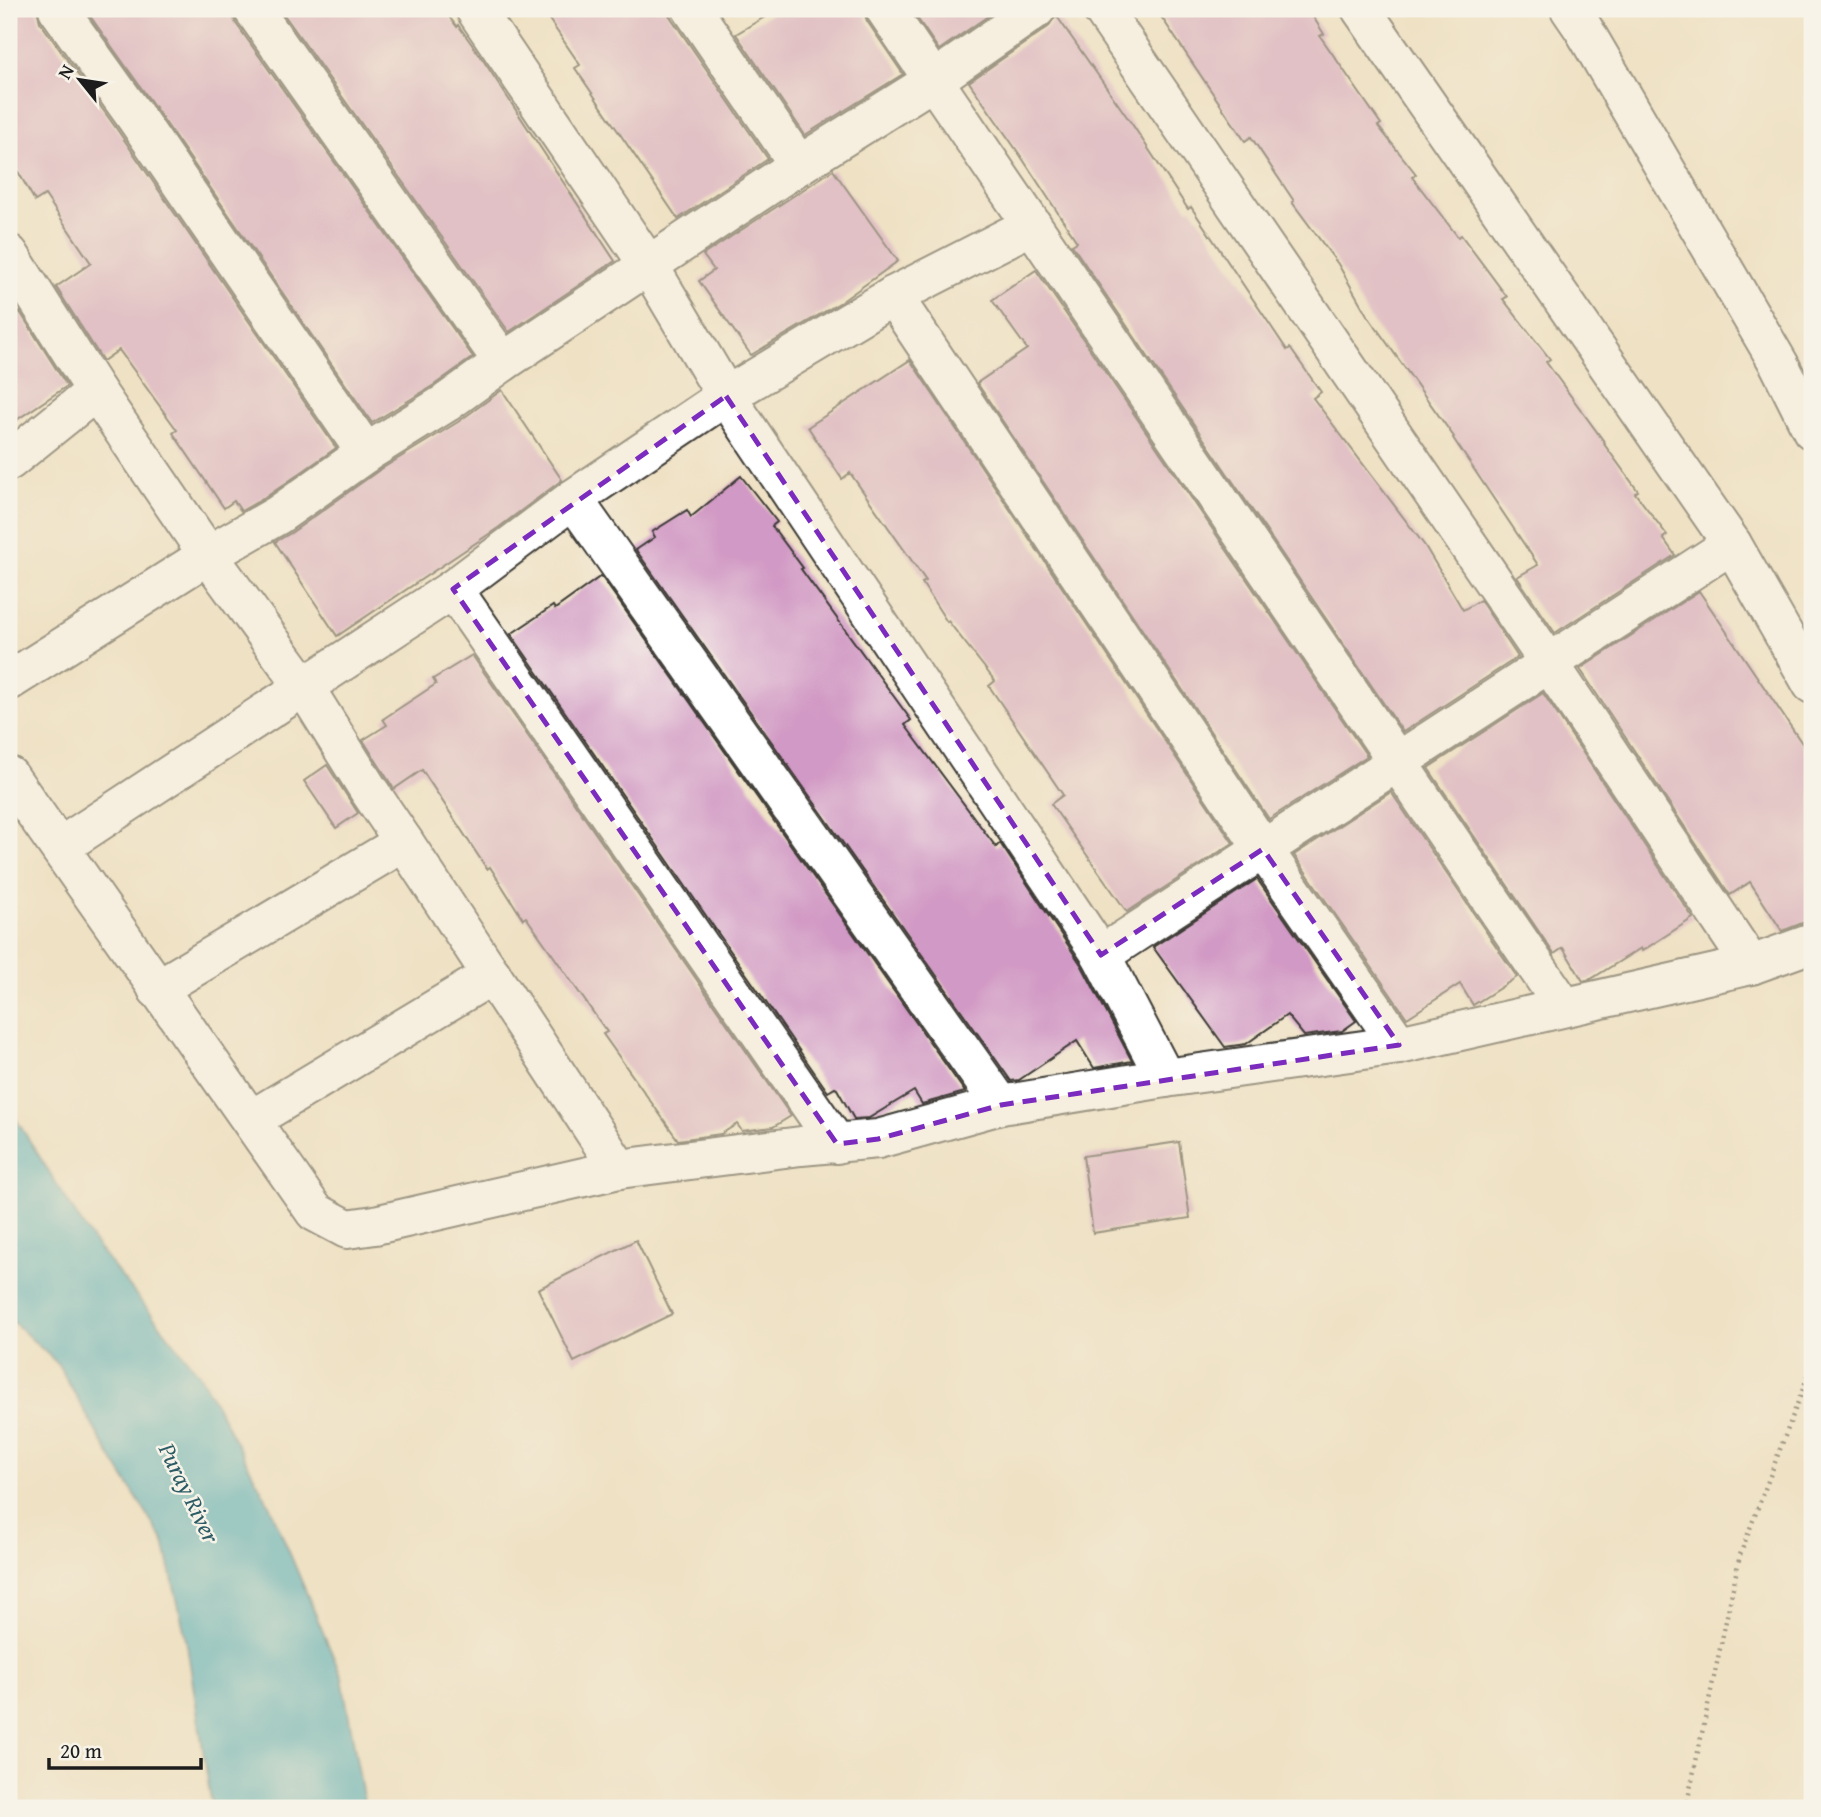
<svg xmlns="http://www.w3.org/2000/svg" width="1821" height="1817" viewBox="0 0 1821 1817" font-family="'Gentium Book Plus',serif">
	<rect width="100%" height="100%" fill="#f7f3e8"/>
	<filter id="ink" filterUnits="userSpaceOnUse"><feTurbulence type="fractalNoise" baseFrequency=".0143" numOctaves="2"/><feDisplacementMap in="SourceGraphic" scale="14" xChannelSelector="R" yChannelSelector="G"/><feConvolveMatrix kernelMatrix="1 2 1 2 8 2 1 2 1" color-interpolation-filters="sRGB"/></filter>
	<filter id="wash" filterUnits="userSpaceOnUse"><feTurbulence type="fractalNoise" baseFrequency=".00686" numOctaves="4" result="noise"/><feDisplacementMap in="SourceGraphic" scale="28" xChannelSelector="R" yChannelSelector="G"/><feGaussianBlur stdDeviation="1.57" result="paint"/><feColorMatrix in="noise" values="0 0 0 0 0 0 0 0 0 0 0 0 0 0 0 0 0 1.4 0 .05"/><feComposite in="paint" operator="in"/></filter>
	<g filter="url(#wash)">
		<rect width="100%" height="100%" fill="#efe1c4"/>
		<!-- water -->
		<path fill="#3ea9be" stroke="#2d626d" stroke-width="2" d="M9,1108l83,132 108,135 69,129 73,173 23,131h-153l-26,-169 -22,-97 -62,-100 -45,-79 -48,-45z"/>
		<g id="blocks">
			<!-- building -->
			<g fill="#d199c5">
				<path d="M22,9h15l3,13 76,106 220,320 -70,49 -25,14 -7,-10 -10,7 -51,-75 4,-3 -58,-80 -16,11 -47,-74 35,-24 -46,-68 -10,6 -26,-45v-138z"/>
				<path d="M85,9h147l3,13 238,335 -39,28 -62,38 -220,-320z"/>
				<path d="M280,9h163l14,18 1,-2 25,35 132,201 -106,71z"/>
				<path d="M542,9h123l103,150 -90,60 -103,-151 5,-3z"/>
				<path d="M778,9h85l4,12 36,53 -98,61 -69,-101z"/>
				<path d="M911,9h87l-59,41z"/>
				<path d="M1156,9h152l16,25 -4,2 61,88 -3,2 38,48 -4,3 46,60 3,-2 46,62 -4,2 47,60 -4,3 59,81 -1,1 34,47 -3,2 32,42 -4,3 12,17 -120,78 -38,-56 21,-12 -85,-127 1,-1 -87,-122 -29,-51 -46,-62 2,-1 -43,-64 -6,4z"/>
				<path d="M1056,15l78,112 54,82 3,-2 96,143 3,-2 31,44 -8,6 112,148 38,64 17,-10 38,57 -115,75 -331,-487 5,-3 -57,-87 -51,-73 79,-55z"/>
				<path d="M833,170l65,91 -57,41 -90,53 -52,-74 15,-11 -11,-15z"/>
				<path d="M1036,270l331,486 -98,63 -292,-436 50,-34 -35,-49z"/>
				<path d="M20,312l47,74 -58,39v-105z"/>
				<path d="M910,360l323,483 -106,69 -76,-108 12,-9 -74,-109 6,-5 -47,-60 -1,1 -25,-39 4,-2 -76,-108 -8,6 -34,-52z"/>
				<path d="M502,390l60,90 -64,48 -161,108 -62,-94 16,-9 87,-62 80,-49z"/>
				<path d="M741,476l36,46 -5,4 31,42 -2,1 110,151 -6,5 91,122 4,-4 82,123 50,95 -38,7 -17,-27 -58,39 -8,1 -375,-531 19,-13 -3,-5 35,-22 4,7z"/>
				<path d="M601,576l364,516 -43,12 -8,-13 -45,27 -15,1 -17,-30 -2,-1 -7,4 -317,-458 42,-28 2,3z"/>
				<path d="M1699,591l113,167v160l-7,4 -23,9 -32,-49 -20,13 -150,-226z"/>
				<path d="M472,655l319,461 -18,11 -31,4 -5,-7 -16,10 -43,6 -75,-106 4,-2 -81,-115 -3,2 -33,-52 -3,2 -65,-99 -28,19 -31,-49 24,-15 -4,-6 53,-35 -3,-5z"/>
				<path d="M1543,693l150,225 -51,33 -1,-3 -50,31 -8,2 -20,-33 -9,6 -126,-186z"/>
				<path d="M327,765l31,48 -22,15 -32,-47z"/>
				<path d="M1391,792l126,185 -44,28 -13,-21 -53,34 -113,-163z"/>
				<path d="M1257,879l99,142 -14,10 -38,5 -17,-21 -41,29 -21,3 -72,-100z"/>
				<path d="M1179,1142l11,76 -97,15 -10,-77z"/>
				<path d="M636,1240l36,74 -98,48 -36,-73z"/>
			</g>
		</g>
	</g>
	<g filter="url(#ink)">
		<use href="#blocks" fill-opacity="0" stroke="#3c3a35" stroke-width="2"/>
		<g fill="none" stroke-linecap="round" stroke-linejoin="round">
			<defs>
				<g id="minor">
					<path d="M58,9l76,106 232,338"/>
					<path d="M253,9l250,353"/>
					<path d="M475,9l174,257 77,130 375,559 64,123"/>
					<path d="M692,9l107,156"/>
					<path d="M885,9l679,998"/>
					<path d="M1102,9l447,654 202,302"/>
					<path d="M1361,9l371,535 80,140"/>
					<path d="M9,254l87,137 112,164 97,133 63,101 36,53 215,327"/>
					<path d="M893,296l370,553 136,196"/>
					<path d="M9,461l87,-70"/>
					<path d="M573,499l428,606"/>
					<path d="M453,589l384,555"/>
					<path d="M9,681l199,-126 70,-40 88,-62 80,-50 57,-41 296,-197 135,-85 102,-71"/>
					<path d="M9,776l306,436 32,17 28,-4 244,-56 182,-23 77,-7 123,-34 164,-27 234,-33 352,-80 61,-22"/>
					<path d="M60,847l393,-258 120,-90 153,-103 167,-100 139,-71"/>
					<path d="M1101,955l631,-411"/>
					<path d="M157,989l247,-147"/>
					<path d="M251,1120l241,-145"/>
				</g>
				<path id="tertiary" d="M1570,9l13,19 196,336 33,66"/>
			</defs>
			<!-- minor casing -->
			<use href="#minor" stroke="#3c3a35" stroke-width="42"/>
			<!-- tertiary casing -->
			<use href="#tertiary" stroke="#3c3a35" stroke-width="42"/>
			<!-- path -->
			<path stroke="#3c3a35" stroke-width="4.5" stroke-dasharray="2 5" stroke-linecap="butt" d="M1686,1808l54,-253 72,-190"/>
			<!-- minor -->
			<use href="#minor" stroke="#fff" stroke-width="38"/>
			<!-- tertiary -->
			<use href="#tertiary" stroke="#fff" stroke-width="38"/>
		</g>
	</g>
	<!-- marked area -->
	<path d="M0 0H1821V1817H0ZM726,396l375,559 162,-106 136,196 -398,60 -123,34 -41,5 -384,-555z" fill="#efe1c4" fill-opacity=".55" fill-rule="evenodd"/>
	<path fill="none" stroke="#7b2cbf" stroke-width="5" stroke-dasharray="14 9" stroke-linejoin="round" d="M726,396l375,559 162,-106 136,196 -398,60 -123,34 -41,5 -384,-555z"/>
	<g text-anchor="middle" stroke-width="5" stroke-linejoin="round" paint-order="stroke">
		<!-- water labels -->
		<g font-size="24" font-style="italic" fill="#2b5b65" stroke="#f7f3e8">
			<text transform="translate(189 1493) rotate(64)" y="8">Puray River</text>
		</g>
	</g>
	<!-- margin -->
	<rect width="1821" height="1817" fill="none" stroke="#f7f3e8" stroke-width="35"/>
	<!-- north arrow -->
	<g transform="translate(80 80) rotate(300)" stroke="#f7f3e8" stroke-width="5" paint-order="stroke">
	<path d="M0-5L12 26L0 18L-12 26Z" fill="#1c1c1c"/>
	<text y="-10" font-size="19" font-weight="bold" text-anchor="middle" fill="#1c1c1c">N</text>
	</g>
	<!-- scale -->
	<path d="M49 1758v10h152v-10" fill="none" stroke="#1c1c1c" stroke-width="3.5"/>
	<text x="60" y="1758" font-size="21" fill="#1c1c1c" stroke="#f7f3e8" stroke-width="5" paint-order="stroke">20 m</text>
</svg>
